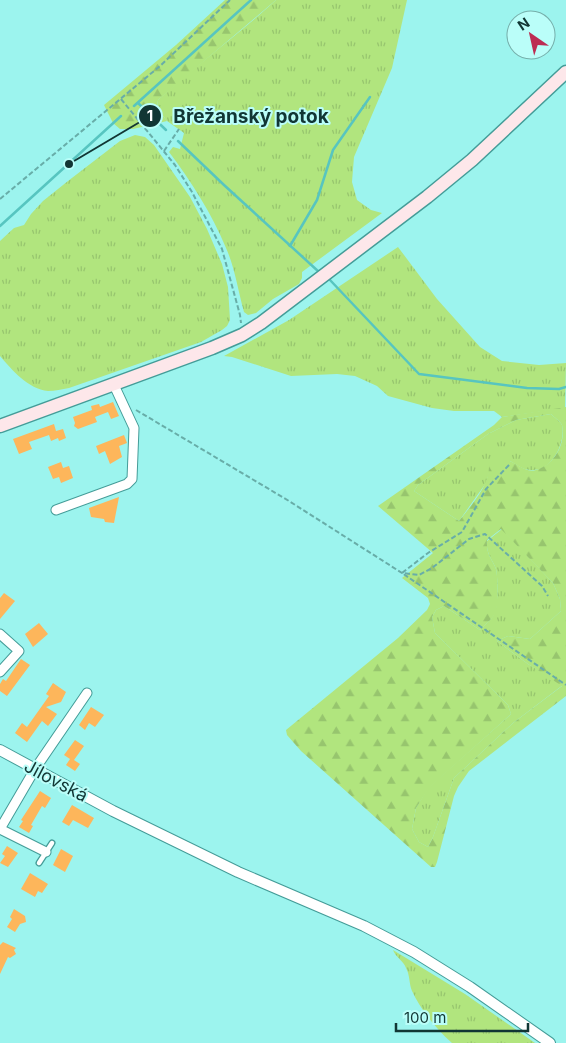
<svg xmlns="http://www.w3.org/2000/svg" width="566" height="1043" viewBox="0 0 566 1043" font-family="Inter,sans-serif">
	<defs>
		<pattern id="grass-tufts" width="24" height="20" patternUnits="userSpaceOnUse" patternTransform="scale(1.25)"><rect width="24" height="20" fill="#b1e57e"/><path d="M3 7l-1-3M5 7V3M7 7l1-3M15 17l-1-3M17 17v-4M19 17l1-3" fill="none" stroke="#97c56e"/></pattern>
		<pattern id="forest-firs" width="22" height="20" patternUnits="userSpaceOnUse" patternTransform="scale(1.25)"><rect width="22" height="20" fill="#b1e57e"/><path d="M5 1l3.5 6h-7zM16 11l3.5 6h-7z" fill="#97c56e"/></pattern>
	</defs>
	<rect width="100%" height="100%" fill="#9cf4ee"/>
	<!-- grass -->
	<g fill="url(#grass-tufts)">
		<path d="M276,0h131l-15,68 -38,89 -2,25 5,18 14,10 11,3 -80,59v6l-3,6 -26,15 -17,14 -8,2 -4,-3c-6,-21 -9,-44 -18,-64 -14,-34 -35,-67 -57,-96l4,-5 7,2 4,-16 -17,-12 -10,-13 1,-8c38,-35 80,-65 118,-100z"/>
		<path d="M135,135l10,2 9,8 36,52 17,32 15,35 6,23 2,33 -3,6 -5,4 -21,12 -132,46c-7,1 -14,3 -21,3 -20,-2 -36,-21 -48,-35v-115l14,-13 10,-3 7,-11 12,-13 25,-20 52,-40z"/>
		<path d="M398,247l39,52 43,48 22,14 37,4 27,-2 -1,45 -63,9 -8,-6h-40l-22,-3 -44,-12 -11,-10 -22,-10 -18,-2 -46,2 -59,-19 -8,-1 65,-36z"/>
		<path d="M551,414c3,3 9,7 11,11 4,19 -11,47 -31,45 -8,0 -14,-5 -21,-9l-21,12 -3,10 -27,38 -45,-30 4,-6 70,-51 28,-14z"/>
		<path d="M502,529l51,54 7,16 1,12 -31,28 -22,-3 -11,5 31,23 35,21 -50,38 -59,55 -21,59 -5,10 -9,-5 -7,-13 4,-21 12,-20 83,-74 -3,-9 -73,-72 -3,-16 4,-7 8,-4 36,24c5,-5 13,-12 15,-18 3,-6 3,-36 1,-43 -4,-11 -10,-14 -9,-28z"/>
		<path d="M393,950l72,44 70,49h-83c-16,-14 -31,-33 -40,-52 -3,-7 -2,-16 -6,-23 -3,-8 -10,-10 -13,-18z"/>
	</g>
	<!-- forest -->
	<g fill="url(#forest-firs)" fill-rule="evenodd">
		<path d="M225,0h51l-118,100 -1,8 10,13 -34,8h-13l-7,-6 -9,-18 72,-60z"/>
		<path d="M566,407v289l-97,75 -11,16 -4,9 -17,66 -2,5h-4l-130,-116 -14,-16 -1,-5 112,-92 29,-28 3,-6 -2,-6 -26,-20 31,-25 -55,-47 116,-81 8,-8zM551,414c3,3 9,7 11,11 4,19 -8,40 -26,45 -14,4 -23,-14 -37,-10 -3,1 -7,4 -10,5 1,21 -18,40 -30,56l-45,-30 4,-6 70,-51 28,-14zM501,529l52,54 7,16 1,12 -31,28 -22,-3 -11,5 31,23 34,22 -49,37 -59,55 -21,59 -5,10 -9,-5 -7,-13 4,-21 13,-20 82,-74 -3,-9 -73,-72 -3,-16 4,-7 8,-4 36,24c5,-5 13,-12 16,-18 2,-5 2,-37 0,-43 -4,-11 -10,-14 -9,-29z"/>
	</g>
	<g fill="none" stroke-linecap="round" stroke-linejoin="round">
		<!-- stream -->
		<g stroke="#57c5c0" stroke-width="2.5">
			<path d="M138,103l28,27"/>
			<path d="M134,106l117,-106"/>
			<path d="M178,141l46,44 95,87"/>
			<path d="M0,226l121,-110"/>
			<path d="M290,246l27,-46 16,-50 37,-53"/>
			<path d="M330,280l89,94 108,14 32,1 7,-2"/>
		</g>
	</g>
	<!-- building -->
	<g fill="#fdb65b">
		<path d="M113,402l6,14 -8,3 -3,-7 -13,5 2,5 -19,7 -4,-3 1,-3 -2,-6 19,-7 -1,-4 8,-2 1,3z"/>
		<path d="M54,424l2,7 7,-2 3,9 -7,3 -1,-3 -7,3 -2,-6 -20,7 3,7 -13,5 -6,-15z"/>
		<path d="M124,435l3,8 -8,3 3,11 -12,7 -5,-13 -6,3 -3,-8z"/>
		<path d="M61,462l2,6 6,-2 4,12 -12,5 -2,-6 -6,2 -5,-12z"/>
		<path d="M119,497l-5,26 -9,-1 -1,-3 -13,-2 -2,-9z"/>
		<path d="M4,593l11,8 -15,18v-21z"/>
		<path d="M39,623l9,11 -15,13 -8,-13z"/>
		<path d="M21,659l9,6 -23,31 -7,-5v-7l3,-5 3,2z"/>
		<path d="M53,683l13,9 -5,10 -15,5 11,7 -9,12 -6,-5 -15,21 -12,-9 7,-10 5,4 22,-31 -3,-2z"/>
		<path d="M91,707l13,8 -9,12 -6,-4 -4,7 -6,-5z"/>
		<path d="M75,740l9,6 -10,14 6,4 -5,7 -9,-6 4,-6 -6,-4z"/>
		<path d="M40,791l11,7 -6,10 -3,-2 -11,19 2,1 -4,7 -10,-6 4,-6 -2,-1z"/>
		<path d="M72,805l22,13 -6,10 -15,-8 -4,6 -7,-4z"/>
		<path d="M7,846l11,7 -10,14 -8,-4 5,-7 -3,-2z"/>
		<path d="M61,849l12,7 -8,16 -12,-7z"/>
		<path d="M30,873l18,11 -6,9 -4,-2 -3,6 -14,-8z"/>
		<path d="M14,909l11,7 1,6 -6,2 -5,8 -8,-5 5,-8 -2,-2z"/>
		<path d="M3,942l13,6 -2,2 2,4 -6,4 -2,-1 -8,17v-29z"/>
	</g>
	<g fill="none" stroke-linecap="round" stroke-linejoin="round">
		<defs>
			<path id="service" d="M39,863l13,-20"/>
			<g id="minor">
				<path d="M56,510l71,-26 5,-5 2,-51 -20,-43"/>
				<path d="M0,634l19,17 -19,21"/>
				<path d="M0,829l35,-60 52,-76"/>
				<path d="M0,829l46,23"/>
			</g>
			<path id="tertiary" d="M0,750l113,61 125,61 126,54 50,26 56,35 80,56"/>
			<path id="secondary" d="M0,426l212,-78 30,-13 19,-12 166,-126 45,-37 94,-88"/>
		</defs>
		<!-- service casing -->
		<use href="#service" stroke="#449c98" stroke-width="7"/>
		<!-- minor casing -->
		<use href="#minor" stroke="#449c98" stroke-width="11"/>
		<!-- tertiary casing -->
		<use href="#tertiary" stroke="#449c98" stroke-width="12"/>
		<!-- secondary casing -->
		<use href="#secondary" stroke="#449c98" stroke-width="15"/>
		<!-- path -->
		<g stroke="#68ada8" stroke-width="2" stroke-dasharray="5 2.5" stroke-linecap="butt">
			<path d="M121,99l54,66 17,27 30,57 18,66 1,8"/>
			<path d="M164,151l15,-22"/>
			<path d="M0,199l160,-133 70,-66"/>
			<path d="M136,410l153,91 113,72 17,2 13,-7 37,-29 16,-5 57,52 6,10"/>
			<path d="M509,465l-23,24 -24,43 -34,21 -26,20 164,112"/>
		</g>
		<!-- service -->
		<use href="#service" stroke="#fff" stroke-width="4.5"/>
		<!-- minor -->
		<use href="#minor" stroke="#fff" stroke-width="9"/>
		<!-- tertiary -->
		<use href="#tertiary" stroke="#fff" stroke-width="10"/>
		<!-- secondary -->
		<use href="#secondary" stroke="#fde7ea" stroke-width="12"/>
	</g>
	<g text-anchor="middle" stroke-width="4" stroke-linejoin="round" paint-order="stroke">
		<!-- street labels -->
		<g font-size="18" fill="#113634" stroke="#bafef9">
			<text transform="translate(56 781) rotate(28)" y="6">Jílovská</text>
		</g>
	</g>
	<!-- callouts -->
	<path fill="none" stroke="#113634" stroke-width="2" d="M69 164L150 116"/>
	<g fill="#113634" stroke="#bafef9" stroke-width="2">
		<circle cx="69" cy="164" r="5"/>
		<circle cx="150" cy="116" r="12"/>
	</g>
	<g font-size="15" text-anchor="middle" font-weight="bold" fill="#fff">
		<text x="150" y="121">1</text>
	</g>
	<g font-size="19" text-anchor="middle" font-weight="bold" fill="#113634" stroke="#bafef9" stroke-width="4" stroke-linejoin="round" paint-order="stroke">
		<text x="251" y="123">Břežanský potok</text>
	</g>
	<!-- north arrow -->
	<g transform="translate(531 35) rotate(326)"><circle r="24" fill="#bafef9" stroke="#76aeaa"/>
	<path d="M0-4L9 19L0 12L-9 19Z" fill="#bc2c52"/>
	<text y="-8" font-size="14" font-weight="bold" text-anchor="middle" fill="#113634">N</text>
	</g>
	<!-- scale -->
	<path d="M396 1023v8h132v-8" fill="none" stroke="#113634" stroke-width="2.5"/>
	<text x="404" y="1023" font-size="15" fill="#113634" stroke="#bafef9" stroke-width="4" paint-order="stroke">100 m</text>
</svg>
